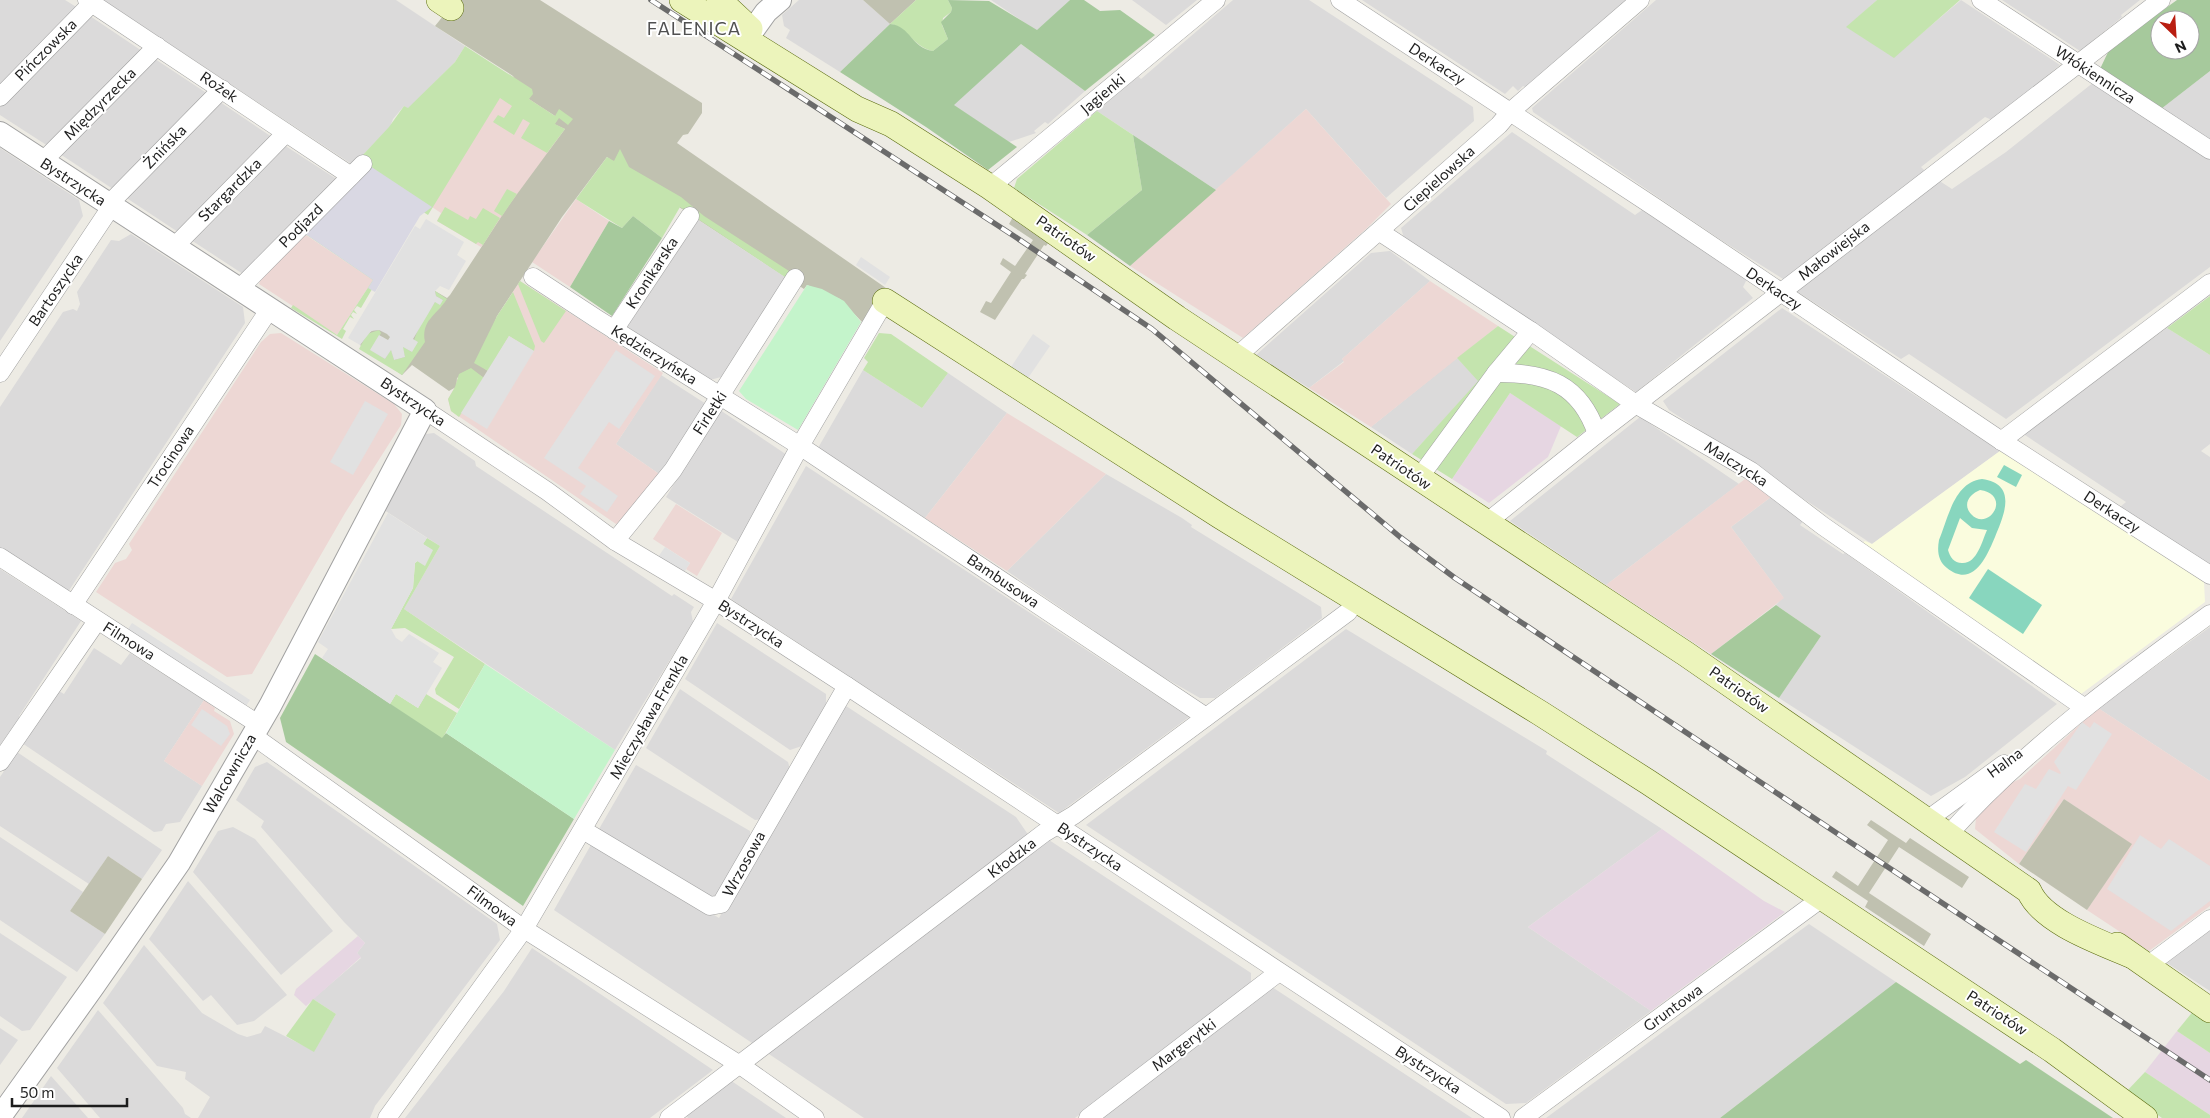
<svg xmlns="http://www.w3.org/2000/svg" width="2210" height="1118" viewBox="0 0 2210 1118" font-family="Commissioner,sans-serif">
	<rect width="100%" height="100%" fill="#edebe4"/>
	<!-- residential -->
	<g fill="#dbdada">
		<path d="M0,0h65l13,8 -78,78z"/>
		<path d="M103,0h293l69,46 -10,16 -47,47 -4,-3 -11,13 -3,8 -33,34 -7,2z"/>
		<path d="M799,0h64l27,24 -50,48 -54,-34 4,-8 -6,-4 -2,-11z"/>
		<path d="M991,0h79l-33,31z"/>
		<path d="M1132,0h65l-31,25z"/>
		<path d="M1233,0h76l164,107 1,14 -88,77 -80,-89 -90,81 -119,-79 41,-35 3,3z"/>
		<path d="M1362,0h264l-101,87 -2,-1 -5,5 -5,-5 -8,8z"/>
		<path d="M1656,0h221l-30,27 47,30 67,-57 99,65 -68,55 -7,-3 -64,50 4,4 -138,108h-4l-62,-39 -188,-128 -1,-4z"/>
		<path d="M2002,0h138l-19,15 1,2 -42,34z"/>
		<path d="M90,16l52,35 -94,95 -48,-31v-8z"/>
		<path d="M1021,44l64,47 -37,33 -3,-2 -11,9 2,2 -27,9 -56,-37z"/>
		<path d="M155,59l53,35 -95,95 -53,-35z"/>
		<path d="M2210,71v69l-49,-31z"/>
		<path d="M2094,82l116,77v108l-204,152 -97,-65 -8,5 -106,-69 143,-110 14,9 54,-37z"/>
		<path d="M220,102l52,35 -94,95 -53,-35z"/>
		<path d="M1512,132l123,83 7,-5 105,69 -4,8 10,11 -117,94 -120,-79 2,-2 -114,-73 -3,-10z"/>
		<path d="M284,145l54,35 -95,94 -52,-34z"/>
		<path d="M0,148l79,52 4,16 -83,125z"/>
		<path d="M697,219l88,58 -64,100 -11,3 -83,-53z"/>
		<path d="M131,234l112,73 2,16 -177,269 -68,-43v-142l63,-95 10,-3 4,2 3,-7 -3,-12 34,-52 8,1z"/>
		<path d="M1390,251l40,30 -88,78 2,2 -35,27 -53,-33 115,-102z"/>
		<path d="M1782,308l218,143 -128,93 -203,-134 -6,-9z"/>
		<path d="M2167,328l43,27v89l-9,7 9,6v108l-90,-58 6,-5 -104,-69z"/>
		<path d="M1457,358l22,23 -67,73 -41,-27z"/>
		<path d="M863,370l59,38 26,-35 59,40 -82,105 -107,-70z"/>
		<path d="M661,375l45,29 -44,72 -46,-32z"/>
		<path d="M720,410l67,45 -49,87 -72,-45z"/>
		<path d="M1640,417l99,67 -133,101 -96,-64z"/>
		<path d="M434,433l41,28 1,5 196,130 2,-2 20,13 -3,5 2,10 -78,128 -211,-141 36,-63 -56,-36 42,-76z"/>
		<path d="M806,466l177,116 206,135 -130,96 -328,-214z"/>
		<path d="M1106,474l76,44 10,7 -1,2 130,80 1,11 -107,80h-15l-108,-62 3,-5 -88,-60z"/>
		<path d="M1775,494l30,25 -5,6 43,29 2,-1 212,151 -92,73 -34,19 -152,-98 42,-62 -45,-31 7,-8 -52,-70z"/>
		<path d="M0,569l81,52 -62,95 1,1 -20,28z"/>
		<path d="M717,623l109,71v10l-24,42 -12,4 -105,-71z"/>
		<path d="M2210,627v154l-112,-73z"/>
		<path d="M1346,629l201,122 -1,3 116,75 -134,98 123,84 -125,92 -20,1 -420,-279z"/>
		<path d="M94,648l27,17 9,-12 74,47 -40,61 38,25 -22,36 -14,2 -4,7 -8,1 -132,-89 37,-52 5,3z"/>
		<path d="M680,689l108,73 2,7 -27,50 -8,1 -109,-72z"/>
		<path d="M846,706l170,111 13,19 -274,209 -201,-135 38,-67 127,75 117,-209z"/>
		<path d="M17,752l145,98 -20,29 -34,-23 -19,28 -89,-58v-49z"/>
		<path d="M267,762l230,162 3,16 -125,166 -5,12h-172l12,-21 -25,-18 1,-7 -29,-6 -54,-63 41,-58 58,68 36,21 9,3 14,-4 4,-7 49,25 22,-37 -23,-15 48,-41 -4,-5 8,-10 -21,-21 -83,-95 3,-6 -28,-21 19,-33z"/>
		<path d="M636,765l114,66v9l-30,57 -9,1 -110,-63 -2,-6z"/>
		<path d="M233,827l22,12 78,92 -52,44 -88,-103 25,-41z"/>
		<path d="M0,837l83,55 -13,19 35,23 -28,38 -77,-52z"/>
		<path d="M1049,840l202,133v13l-176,132h-211l-98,-66z"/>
		<path d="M188,881l99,114 -33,26 -17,4 -26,-30 -8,6 -54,-62z"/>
		<path d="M1809,924l87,58 -176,136h-174z"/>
		<path d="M2210,927v64l-46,-30z"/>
		<path d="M0,933l67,44 -37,53 -8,1 -22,-15z"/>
		<path d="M532,948l181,122 -63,48h-245l99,-127z"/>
		<path d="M1272,987l200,131h-375z"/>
		<path d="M98,1010l85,98 2,6 6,4h-91l-43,-50z"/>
		<path d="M0,1028l18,12 -18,25z"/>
		<path d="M51,1076l37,42h-66z"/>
		<path d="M730,1080l56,38h-98l-3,-4z"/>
	</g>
	<!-- commercial -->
	<g fill="#edd7d4">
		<path d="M513,76l52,53 -84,118 -44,-26 4,-8 -9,-6z"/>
		<path d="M1306,109l85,95 -24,24 -124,110 -113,-72z"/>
		<path d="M576,199l33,22 -39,66 -38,-25z"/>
		<path d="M302,234l4,1 67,45 -36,55 -78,-51 4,-11z"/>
		<path d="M520,281l143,92 -47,71 46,32 -35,45 -11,3 -165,-113 -3,-12 7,-12 1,-6z"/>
		<path d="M1430,281l68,45 -127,101 -62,-39 35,-26 -2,-3z"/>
		<path d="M281,333l113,71 8,10 -1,11 -56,88 -93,161 -25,3 -131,-85 19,-29 11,-4 6,-9 -3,-6 132,-202 9,-8z"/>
		<path d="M1007,413l99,61 -99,97 -82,-53z"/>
		<path d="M1749,476l26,18 -44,33 53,71 -73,56 -105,-69z"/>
		<path d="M676,504l46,29 -25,43 -11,-7 4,-6 -37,-24z"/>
		<path d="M204,700l11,8 -1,3 16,10 4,13 -32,52 -38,-25z"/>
		<path d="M2098,708l112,73v125l-61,45 -62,-41 44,-66 -67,-45 -45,65 -44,-35 1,-11 35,-35 9,-4z"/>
	</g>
	<!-- industrial -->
	<g fill="#e6d6e2">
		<path d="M1510,393l51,33 -13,31 -59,46 -37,-24z"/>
		<path d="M1662,829l102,72 21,11 -134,99 -123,-84z"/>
		<path d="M358,936l7,7 -8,10 4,4 -55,49 -12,-11 2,-6z"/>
		<path d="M2177,1031l33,22v62l-65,-43z"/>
	</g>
	<!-- education -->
	<path fill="#fafcde" d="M2000,451l204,131 1,20 -128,95 -221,-149 9,-7 7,3z"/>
	<!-- construction -->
	<g fill="#c0c1b0">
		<path d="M456,0h84l162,103v10l-14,21 -5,1 -6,8 209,145 -23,35 -23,-24 -33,-14 -3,4 -154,-101 -43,-31 -45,60 -65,99 -19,48 10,7 -4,7 -14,-9 -13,9 -1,9 -7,4 -37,-26 -10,10 -42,-30 7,-11 68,-43 12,7 3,-3 59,-90 56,-76 -11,-5 4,-6 -29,-19 -16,-23 -78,-50z"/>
		<path d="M863,0h53l-26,24z"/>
		<path d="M1013,217l36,25 -3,4 -2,-1 -19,29 2,1 -3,4h-2l-27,41 -15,-8 6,-11 5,2 20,-31 -11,-8 3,-6 12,8 18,-26 -24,-16z"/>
		<path d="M2064,799l68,45 -45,66 -68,-46z"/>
		<path d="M1871,820l35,23 4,-5 59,39 -7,11 -63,-41 -30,46 62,41 -7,12 -59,-39 3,-6 -36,-24 4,-6 22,15 30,-46 -21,-15z"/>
		<path d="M108,856l34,23 -37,55 -35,-23z"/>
	</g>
	<!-- grass -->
	<g fill="#c4e4ae">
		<path d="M916,0h32l4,8 -1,4 -8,6 -1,7 6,14 -15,12c-19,-3 -26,-25 -43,-27z"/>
		<path d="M1877,0h83l-66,58 -48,-31z"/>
		<path d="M465,46l67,43 1,5 -4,5 26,17 4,-7 14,10 -5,6 -9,-7 -4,6 10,5 -18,24 -26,-15 9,-15 -7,-4 -9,16 -21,-13 5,-7 6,3 8,-12 -12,-8 -72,117 -11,-7 -57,-50 29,-31 15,-21 4,2 47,-46z"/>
		<path d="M1097,111l36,24 9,55 -55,45 -73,-47 3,-9z"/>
		<path d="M620,149l9,18 52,30 23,19 85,55 -4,6 -105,-70 -18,31 -29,-22 -11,12 -46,-29 31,-42 7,4z"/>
		<path d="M507,189l10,5 -15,22 -8,-5z"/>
		<path d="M445,207l23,13 2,-4 6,3 7,-11 17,10 -17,27 -5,-3 -2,2 -39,-23z"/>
		<path d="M309,227l64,48 2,9 -14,24 -4,-2 -3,4 3,4 -4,-2 -2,3 3,4 -4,-2 -7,12 3,2 -4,8 -51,-31 2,-3 44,30 36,-55 -66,-45 -3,1z"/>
		<path d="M520,281l46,30 -22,32 -3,-2 -23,-57z"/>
		<path d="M435,291l12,8c-11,17 -26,21 -22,43l-23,33 -43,-26 8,-15 12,-4 2,3 -10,17 14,9 6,-10 3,11 11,-3 -3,-11 10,6c1,-19 13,-34 23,-50l8,-2 -7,-4z"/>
		<path d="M513,292l22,54 -1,5 -25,-15 -21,35 -14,-8 23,-47z"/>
		<path d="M2210,296v59l-43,-27z"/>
		<path d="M1498,326l122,78 -43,33 -67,-44 -58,86 -40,-25 66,-73 -21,-23z"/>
		<path d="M879,333l12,1 57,39 -26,35 -59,-38 5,-8 -4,-4z"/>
		<path d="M471,368l13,10 -25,39 -8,-6 -3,-12 7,-12 4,-13z"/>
		<path d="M427,538l13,8 -36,63 81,55 -26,45 -23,-15 -1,-5 19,-32 -49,-29 -14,1 22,-41 2,-25 17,-13 -9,-6z"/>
		<path d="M396,694l22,14 8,-14 31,19 -15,26 -52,-35z"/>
		<path d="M313,999l23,15 -22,38 -28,-16z"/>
		<path d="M2195,1009l15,11v33l-33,-22z"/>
		<path d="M2145,1072l65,43v3h-48l-36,-26z"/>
	</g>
	<!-- forest -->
	<g fill="#a6c99c" fill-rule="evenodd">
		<path d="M948,0l41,1 48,29 33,-30h14l16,11 20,-1 35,25 -70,56 -64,-47 -67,61 63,42 -29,23 -62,-43 -86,-55 50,-48c21,2 21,24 43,27l15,-12 -7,-17 10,-10 1,-4z"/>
		<path d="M2177,0h33v71l-49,38 -61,-40 10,-21zM2160,20h30v30h-30z"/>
		<path d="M1133,135l83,55 -86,76 -43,-31 55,-45z"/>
		<path d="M633,216l29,22 -50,78 -42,-29 39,-66 13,7z"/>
		<path d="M1776,605l45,31 -42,62 -68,-44z"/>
		<path d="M315,654l127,84 4,-5 128,86 -51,87 -237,-164 -6,-24z"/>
		<path d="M1896,982l124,82 6,-4 87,58h-393z"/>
	</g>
	<!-- park -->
	<g fill="#c4f4cb">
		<path d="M807,285l15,4 22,12 17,21 -63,108 -52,-31 -7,-8z"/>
		<path d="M485,664l130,86 -41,69 -128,-86z"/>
	</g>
	<!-- pitch -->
	<g fill="#88d6be" fill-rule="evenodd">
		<path d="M2004,465l18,10 -6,12 -19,-10z"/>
		<path d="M1982,479c36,5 22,36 13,58 -8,19 -22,52 -48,31 -9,-7 -10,-17 -8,-28 9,-21 15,-58 43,-61zM1980,490c33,5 8,43 -9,24 -9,-10 -1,-20 9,-24zM1960,518l12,10 15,2c-5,11 -10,34 -25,33 -8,0 -12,-6 -14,-13z"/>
		<path d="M1988,569l54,36 -19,29 -54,-36z"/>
	</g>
	<!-- parking -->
	<g fill="#e1e1e1">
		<path d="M426,219l38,23 -7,13 9,6 -17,29 -9,-4 -5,5 1,5 7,4 -3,5 -5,-3 -7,12 -15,25 5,3 -6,10 -9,-5 2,10 -11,3 -3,-10 -6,9 -15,-9 9,-15 9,5 2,-3 -3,-3 -8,-4 -8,1 -11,14 -12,-7 67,-112 5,3z"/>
		<path d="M861,257l29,20 -5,8 -29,-20z"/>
		<path d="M1033,334l17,12 -24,35 -17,-11z"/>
		<path d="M509,336l25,15 -47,78 -26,-16z"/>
		<path d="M616,350l39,26 -36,53 -10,-7 -31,46 40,28 -11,16 -27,-18 6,-8 -42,-28z"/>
		<path d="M365,401l23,13 -35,61 -23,-13z"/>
		<path d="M388,513l39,25 -4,6 10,6 -8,16 -8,-5 -2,2 -2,25 -22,41 5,9 6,4 7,-8 30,19 -6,9 9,6 -24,40 -22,-14 -6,10 -68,-46 6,-9 -10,-7z"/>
		<path d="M665,547l25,16 -7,11 -25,-17z"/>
		<path d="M132,623l118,77 -6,9 -118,-77z"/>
		<path d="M202,709l25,17 3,8 -9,12 -30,-21z"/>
		<path d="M2082,722l8,6 4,-6 18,12 -36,56 -8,-4 -42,66 -32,-20 31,-48 11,5 13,-20 11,5 1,-1 -7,-11z"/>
		<path d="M2140,835l21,14 8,-10 41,27v35l-39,30 -64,-42z"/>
	</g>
	<!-- plaza -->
	<path fill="#d9d8e3" d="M370,166l62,41 -12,9 -45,76 -7,-4 5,-8 -66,-45 -3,1z"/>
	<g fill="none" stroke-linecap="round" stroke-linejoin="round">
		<defs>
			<g id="minor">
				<path d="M87,0l264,176"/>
				<path d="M1340,0l316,208 341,230 213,137"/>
				<path d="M1981,0l229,150"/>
				<path d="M0,97l92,-94"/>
				<path d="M42,162l115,-116"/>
				<path d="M990,187l226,-187"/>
				<path d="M108,205l114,-116"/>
				<path d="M1380,232l151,99 106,74 114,66 72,55 262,182"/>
				<path d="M174,247l112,-114"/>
				<path d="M533,277l64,42 203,127 406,271"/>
				<path d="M239,289l124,-125"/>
				<path d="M614,330l76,-114"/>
				<path d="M1236,357l263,-232 11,-13 130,-112"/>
				<path d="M0,373l111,-166"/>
				<path d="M1496,373l35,-42"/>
				<path d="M425,410l122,81 68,50 101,60 131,85 654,432"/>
				<path d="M2001,441l209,-158"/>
				<path d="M1419,478l77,-105c51,-1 84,11 101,61"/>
				<path d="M1486,523l111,-89 564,-434"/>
				<path d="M615,541l58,-71 122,-192"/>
				<path d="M0,557l258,167"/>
				<path d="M73,605l196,-295"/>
				<path d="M252,735l272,194 216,136 75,53"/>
				<path d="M0,762l97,-141"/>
				<path d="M1927,820l77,-56"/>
				<path d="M583,830l127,76 11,-2 126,-218"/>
				<path d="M1949,834c76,-85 169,-153 261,-220"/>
				<path d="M2147,966l63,-47"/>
				<path d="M387,1118l137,-189 192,-328 84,-155 85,-145"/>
				<path d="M669,1118l375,-285 30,-18 274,-203 8,-12"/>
				<path d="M1088,1118l191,-146"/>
				<path d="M1523,1118l299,-220"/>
			</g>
			<g id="tertiary">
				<path d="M746,40l20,-28 14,-12"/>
				<path d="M0,133l425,277 -155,296 -91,157 -86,124 -93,130"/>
			</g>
			<g id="secondary">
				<path d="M439,0l12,8"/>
				<path d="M682,0l175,109 34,15 99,63 187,131 509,336 343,237c13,31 71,51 101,64"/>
				<path d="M719,0l31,29"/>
				<path d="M885,301l335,215 320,197 108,69 404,268 93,68"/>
				<path d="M2117,945l93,65"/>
			</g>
		</defs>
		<!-- minor casing -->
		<use href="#minor" stroke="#a1a1a1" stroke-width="19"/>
		<!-- tertiary casing -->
		<use href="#tertiary" stroke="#a1a1a1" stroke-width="24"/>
		<!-- secondary casing -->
		<use href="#secondary" stroke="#596a0e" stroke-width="26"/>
		<!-- minor -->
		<use href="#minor" stroke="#fff" stroke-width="18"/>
		<!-- tertiary -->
		<use href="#tertiary" stroke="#fff" stroke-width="22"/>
		<!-- secondary -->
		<use href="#secondary" stroke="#ecf4bb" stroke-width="25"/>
		<defs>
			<path id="rail" d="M651,0l363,236 138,93 248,208 55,41 395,264 360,238"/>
		</defs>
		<!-- rail casing -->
		<use href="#rail" stroke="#6b6b6b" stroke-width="5.5"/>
		<!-- rail -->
		<use href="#rail" stroke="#fff" stroke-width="4" stroke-dasharray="11" stroke-linecap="butt"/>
	</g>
	<g text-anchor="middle" stroke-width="4" stroke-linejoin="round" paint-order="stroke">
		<!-- street labels -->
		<g font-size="15" fill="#1d1d1d" stroke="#fff">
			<text transform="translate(46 50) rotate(-45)" y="5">Pińczowska</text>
			<text transform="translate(1437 64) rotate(33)" y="5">Derkaczy</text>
			<text transform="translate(2095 75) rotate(33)" y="5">Włókiennicza</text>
			<text transform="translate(219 87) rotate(34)" y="5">Rożek</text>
			<text transform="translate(1103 94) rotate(-40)" y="5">Jagienki</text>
			<text transform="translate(100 104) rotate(-45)" y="5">Międzyrzecka</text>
			<text transform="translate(165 147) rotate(-46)" y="5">Żnińska</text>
			<text transform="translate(1439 179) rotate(-42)" y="5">Ciepielowska</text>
			<text transform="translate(73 182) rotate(33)" y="5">Bystrzycka</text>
			<text transform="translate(230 190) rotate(-45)" y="5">Stargardzka</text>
			<text transform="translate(301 226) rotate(-45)" y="5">Podjazd</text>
			<text transform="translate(1066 239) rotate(35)" y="5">Patriotów</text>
			<text transform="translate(1834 251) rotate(-38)" y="5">Małowiejska</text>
			<text transform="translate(652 273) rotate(-57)" y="5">Kronikarska</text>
			<text transform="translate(1774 289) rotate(34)" y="5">Derkaczy</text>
			<text transform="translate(56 290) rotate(-56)" y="5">Bartoszycka</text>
			<text transform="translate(654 355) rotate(32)" y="5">Kędzierzyńska</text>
			<text transform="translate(413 402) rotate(34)" y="5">Bystrzycka</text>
			<text transform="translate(710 413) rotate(-57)" y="5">Firletki</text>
			<text transform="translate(171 457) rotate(-57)" y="5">Trocinowa</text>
			<text transform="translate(1736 464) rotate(32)" y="5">Malczycka</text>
			<text transform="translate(1401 467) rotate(34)" y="5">Patriotów</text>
			<text transform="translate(2112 512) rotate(33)" y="5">Derkaczy</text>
			<text transform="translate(1003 581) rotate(34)" y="5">Bambusowa</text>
			<text transform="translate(751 624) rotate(33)" y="5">Bystrzycka</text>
			<text transform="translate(129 641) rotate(32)" y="5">Filmowa</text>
			<text transform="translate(1739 690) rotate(35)" y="5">Patriotów</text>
			<text transform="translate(649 717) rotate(-60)" y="5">Mieczysława Frenkla</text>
			<text transform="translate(2005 763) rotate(-36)" y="5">Halna</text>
			<text transform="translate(230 774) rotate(-60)" y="5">Walcownicza</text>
			<text transform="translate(1090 847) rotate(34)" y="5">Bystrzycka</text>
			<text transform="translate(1012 858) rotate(-37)" y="5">Kłodzka</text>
			<text transform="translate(744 864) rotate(-61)" y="5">Wrzosowa</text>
			<text transform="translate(492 906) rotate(36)" y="5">Filmowa</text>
			<text transform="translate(1673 1008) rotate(-36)" y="5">Gruntowa</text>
			<text transform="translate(1997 1013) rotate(33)" y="5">Patriotów</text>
			<text transform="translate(1184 1045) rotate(-37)" y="5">Margerytki</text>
			<text transform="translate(1428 1070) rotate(33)" y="5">Bystrzycka</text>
		</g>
		<!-- quarter labels -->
		<g font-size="18" letter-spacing="1" fill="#505050" stroke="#fff">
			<text x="694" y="35">FALENICA</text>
		</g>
	</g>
	<!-- north arrow -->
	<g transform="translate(2175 35) rotate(155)"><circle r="24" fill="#ffffff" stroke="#a5a5a5"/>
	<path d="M0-4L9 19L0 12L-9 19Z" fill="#b91e11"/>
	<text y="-8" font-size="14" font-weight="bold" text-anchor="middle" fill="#1d1d1d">N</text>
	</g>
	<!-- scale -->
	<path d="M12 1098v8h115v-8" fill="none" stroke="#1d1d1d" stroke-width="2.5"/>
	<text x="20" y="1098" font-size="15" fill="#1d1d1d" stroke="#ffffff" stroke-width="4" paint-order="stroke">50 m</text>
</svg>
